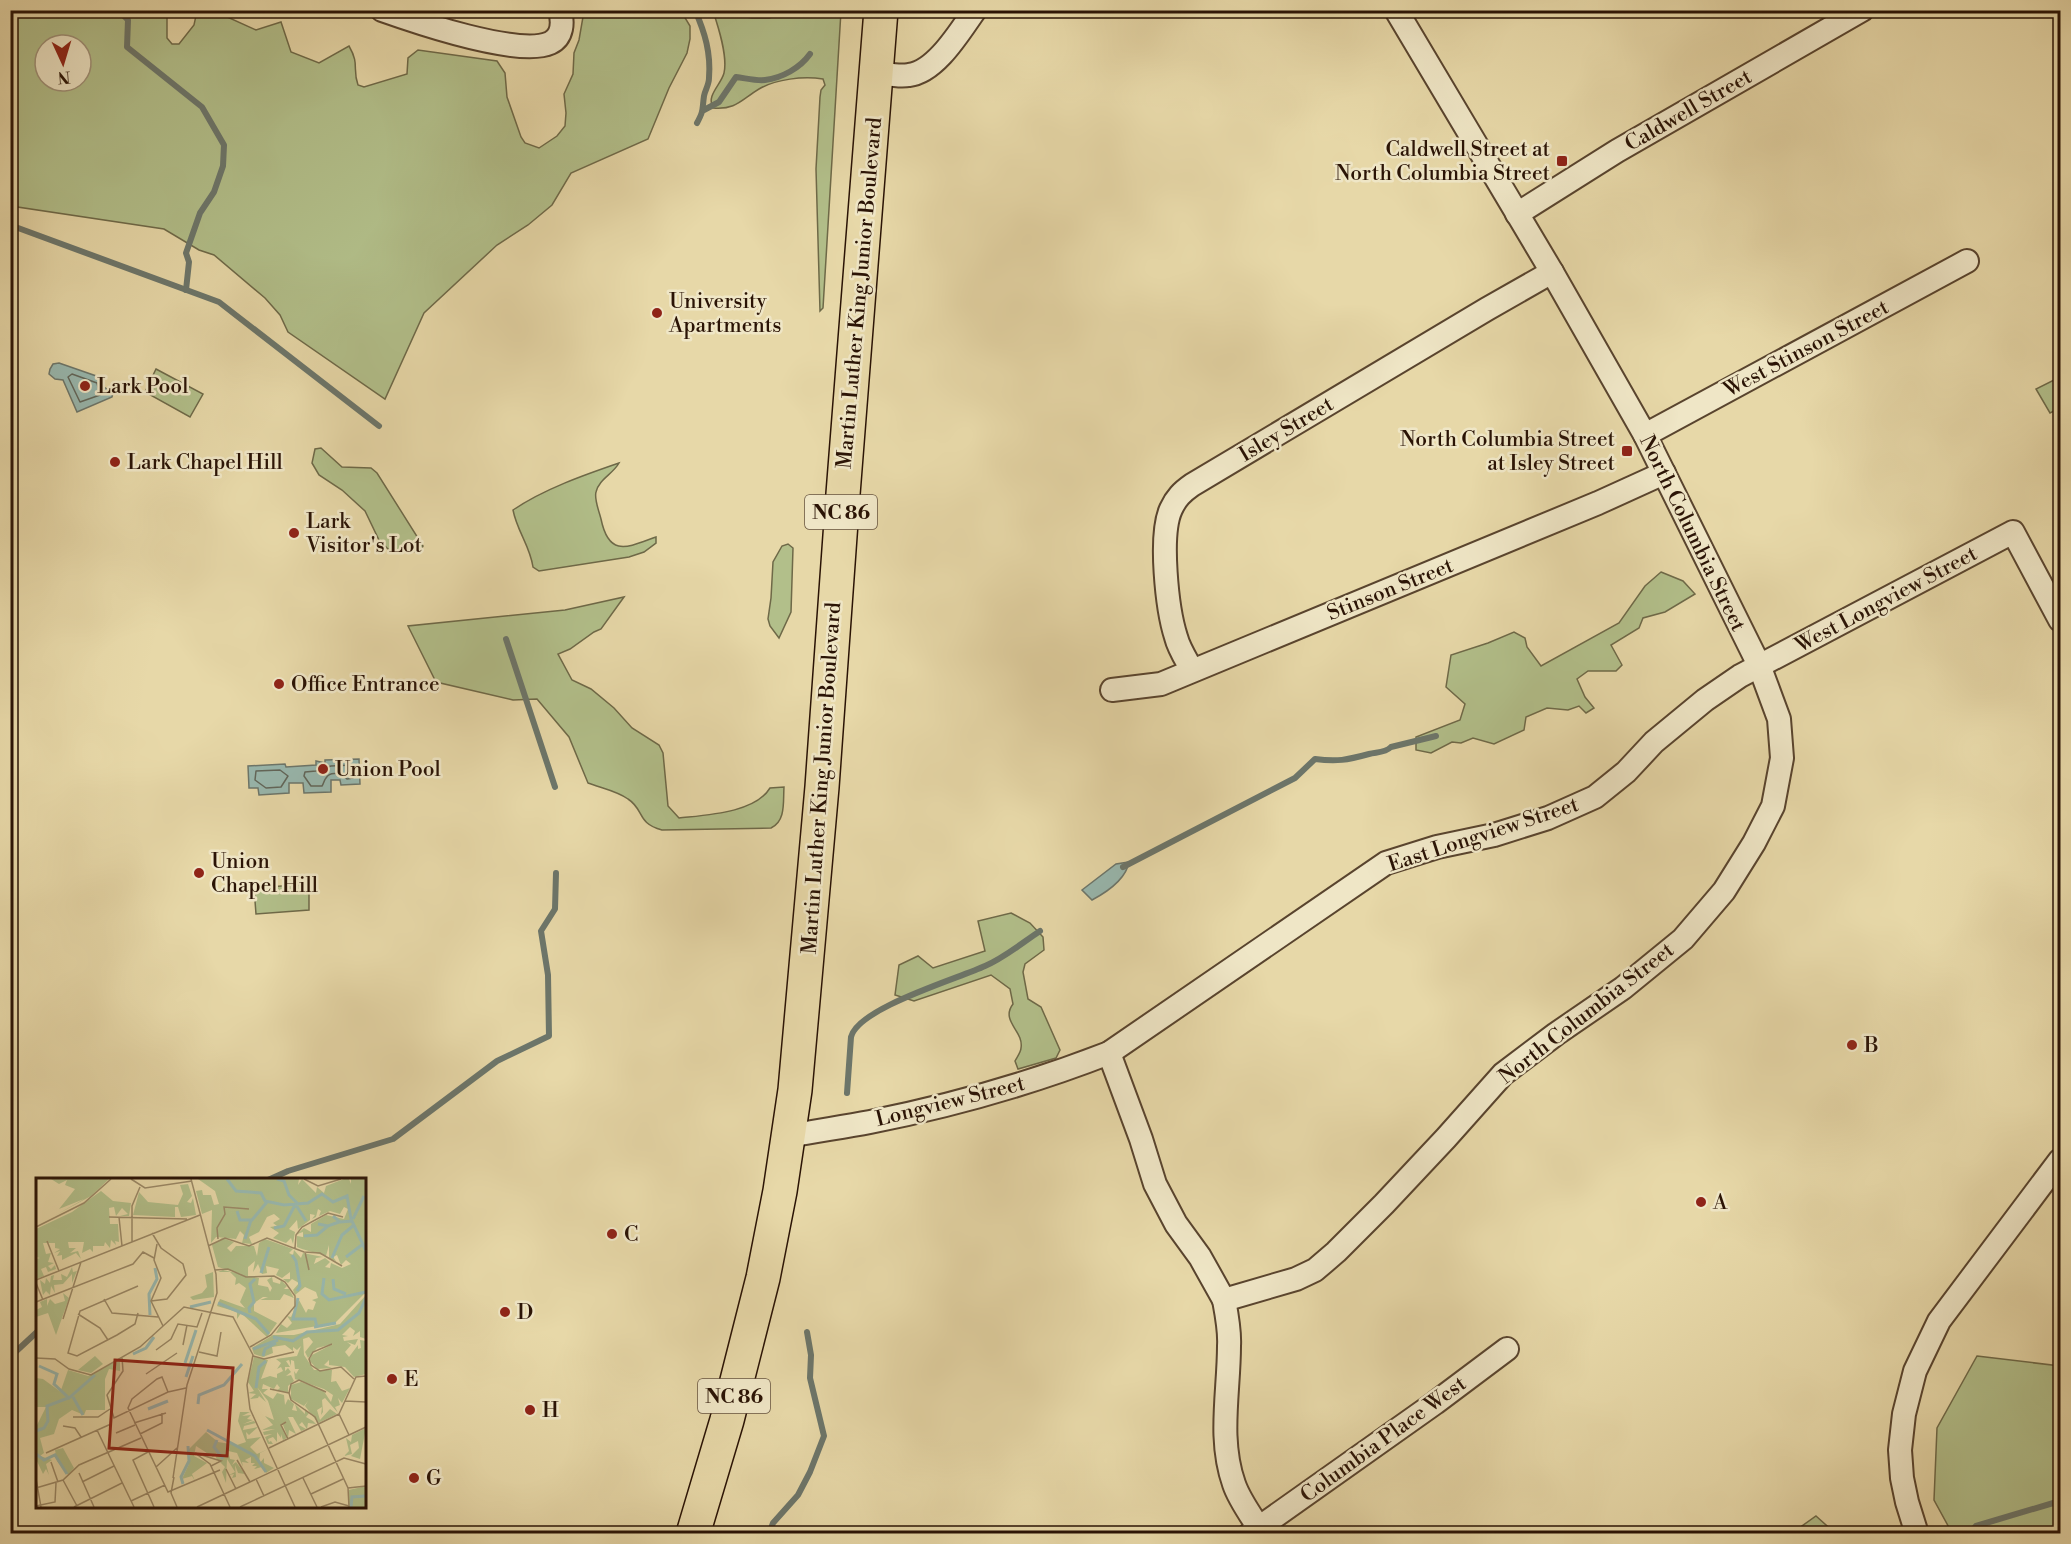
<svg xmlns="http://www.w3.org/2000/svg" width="2071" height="1544" viewBox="0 0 2071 1544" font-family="'Libre Bodoni',serif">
	<rect width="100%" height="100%" fill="#e7d8a8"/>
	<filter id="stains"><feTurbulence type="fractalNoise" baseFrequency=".00333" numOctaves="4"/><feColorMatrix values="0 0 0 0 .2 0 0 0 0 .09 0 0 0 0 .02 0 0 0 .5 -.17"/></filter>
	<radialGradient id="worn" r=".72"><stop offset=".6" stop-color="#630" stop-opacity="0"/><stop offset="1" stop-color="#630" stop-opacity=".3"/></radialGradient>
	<!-- green -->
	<g fill="#b2bf8a" stroke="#6e6948" stroke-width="1.5" fill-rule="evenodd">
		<path d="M10,11h162l-5,5v22l5,6h7l15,-19 3,-14h28v5l31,14 25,-8 10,30 28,11 30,-17c11,19 3,22 9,39l6,2 43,-13 1,-16 10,-8 79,11 8,12 2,24 14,40 4,6 14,5 18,-12 8,-10 1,-13 -2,-19 9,-20 1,-21 5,-13 5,-29h97l9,15v13l-3,14 -18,35 -21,51 -77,34 -19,32 -24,20 -31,20 -73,68 -39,86 -97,-67 -8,-17 -15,-17 -51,-43 -15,-5 -35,-21 -153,-23zM45,45h36v36h-36z"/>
		<path d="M713,11h11l1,2 27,5h17l25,-7h47l-18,297 -3,3 -4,-142 4,-72 1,-7 4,-5 -2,-6c-20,-3 -47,0 -64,10 -18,11 -23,21 -46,19 -7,-13 8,-23 11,-35 4,-17 -6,-47 -11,-62z"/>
		<path d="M156,369l47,25 -13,23 -45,-25z"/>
		<path d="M2060,377v31l-10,5 -14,-24z"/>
		<path d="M321,448l21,19 29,1 6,5 46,73 -3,6 -31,-2 -10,-10 -14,-29 -23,-21 -23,-15 -7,-12 3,-14z"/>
		<path d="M619,463c-6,11 -20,16 -23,29 -2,7 3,19 5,27 8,39 27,28 55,18v6l-12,9 -15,5 -90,14 -6,-4c-3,-21 -16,-36 -20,-57 31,-21 71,-35 106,-47z"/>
		<path d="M788,544l5,4 -2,64 -12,26 -9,-12 -2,-7 3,-21 2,-36 9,-16z"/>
		<path d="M1661,572l22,9 12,13 -30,18 -22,6 -4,10 -28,17 11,20 -6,6h-28l-11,8 8,18 9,11 -8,5 -7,-7 -11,4 -21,-2 -21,9 -2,13 -30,14 -21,-6 -12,5 -9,-1 -21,11 -15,-3v-13l44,-17 5,-16 -19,-17 5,-32 37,-12 26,-11 11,6 2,9 14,19 78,-43 26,-37z"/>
		<path d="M624,597l-23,32 -7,3 -24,17 -12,5 14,26 19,9 23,19 18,20 27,17 4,8 5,53 11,12c27,-3 76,-5 91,-30l14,-1c-1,15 2,34 -13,41l-109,2c-26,-7 -17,-20 -34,-31 -11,-8 -27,-11 -40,-16l-19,-46 -32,-38 -24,1 -77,-18 -28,-56 157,-16z"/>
		<path d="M309,884v26l-53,4 -2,-26z"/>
		<path d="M1011,913l19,10 13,14 1,13 -19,14 -2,8 5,27 13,8 19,43 -4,8 -38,11 -3,-8c2,-4 6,-9 6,-13 3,-17 -21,-27 -8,-44l-3,-15 -19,-14 -77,26 -19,-6 4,-30 19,-9 15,12 52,-17 -7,-30z"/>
		<path d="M1977,1356l83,10v160l-15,7h-93l-18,-33 3,-72z"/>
		<path d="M1816,1516l19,17h-43z"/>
	</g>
	<!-- water -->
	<g fill="#98b8af" stroke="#6c766b" stroke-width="1.5">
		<path d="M59,363l43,15 2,2v7l9,6 -1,4 -35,15 -14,-32 -8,-1 -6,-5 1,-5 3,-5z"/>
		<path d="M359,759l1,25 -19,1 -1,-5h-9v12l-27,1 -1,-10h-14v10l-30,2 -1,-7h-9l-1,-22 37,-2 1,3 30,-2v-4l9,2v-3z"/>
		<path d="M1129,862c-3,17 -22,30 -37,38l-10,-10 34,-26z"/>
	</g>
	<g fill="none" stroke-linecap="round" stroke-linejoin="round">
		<!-- shore -->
		<g stroke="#61665a" stroke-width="1.5">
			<path d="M72,374l25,9 3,12 -20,7 -12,-25z"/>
			<path d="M351,765l3,3 -1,10 -6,1c-5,-5 -16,-9 -21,-1 -2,2 -2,5 -4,8h-11l-7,-10 1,-4 11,-1 15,-5z"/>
			<path d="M280,770l8,6 -7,11 -15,1 -11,-8 1,-9z"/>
		</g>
		<!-- stream -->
		<g stroke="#6c766b" stroke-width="6">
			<path d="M118,10l10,10 -1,27 75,60 22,38 -1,21 -9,26 -14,21 -14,40 3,9 -3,28"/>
			<path d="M695,10c10,23 16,43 14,68 0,7 -4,12 -5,18 -2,14 0,14 -7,27"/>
			<path d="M704,110l15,-8 17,-25c9,1 20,4 29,3 17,-2 35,-12 45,-26"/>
			<path d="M10,225l209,77 160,124"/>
			<path d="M506,639l49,148"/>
			<path d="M1123,867l172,-89 20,-19c22,3 32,1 54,-5 8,-2 16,-1 22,-7l45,-11"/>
			<path d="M847,1093l4,-56c7,-29 106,-58 134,-71 19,-8 37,-23 55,-35"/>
			<path d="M268,1180l20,-9 105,-32 104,-78 52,-25 -1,-61 -7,-44 14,-22 1,-36"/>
			<path d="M10,1357l28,-26"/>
			<path d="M769,1534l4,-11 25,-28 12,-23 14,-36 -14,-58 1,-23 -4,-23"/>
			<path d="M1969,1534l7,-8 84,-25"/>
		</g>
		<defs>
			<g id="minor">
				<path d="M382,10c34,12 137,47 168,33 13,-6 13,-21 10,-33"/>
				<path d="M876,73c11,1 23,4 33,2 27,-3 51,-44 66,-65"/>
				<path d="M1517,214l100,-63 245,-141"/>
				<path d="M1645,435l322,-174"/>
				<path d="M1192,670c-6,-11 -13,-21 -16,-33 -9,-28 -17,-102 -5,-128 5,-11 11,-17 21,-24l295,-176 65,-37"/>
				<path d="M1112,690l49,-6 437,-181 66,-30"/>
				<path d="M1109,1053l32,86 14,45 21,40 24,33 24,43 72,-21 19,-9 21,-18 48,-48 62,-66 57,-64 53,-40 67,-46 60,-49 41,-48 30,-48 19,-37 9,-48 -3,-39 -20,-54 -114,-230 -93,-163 -156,-262"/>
				<path d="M789,1136c27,-5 54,-9 81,-14 81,-16 162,-39 239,-69l277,-190 51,-16 57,-12 54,-17 47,-21 31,-25 28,-30 51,-42 35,-24 273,-144 47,88"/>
				<path d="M1224,1300c3,16 6,31 5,46 0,46 -11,93 5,138 5,15 16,30 25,44"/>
				<path d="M1250,1534l185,-131 72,-54"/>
				<path d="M1917,1534l-10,-32 -5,-24 -2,-28 4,-36 11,-43 24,-50 121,-161"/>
			</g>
			<path id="primary" d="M693,1534l34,-114 36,-142 17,-87 15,-101 27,-303 21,-293 38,-484"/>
		</defs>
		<!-- minor casing -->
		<use href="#minor" stroke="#59442e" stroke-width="26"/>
		<!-- primary casing -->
		<use href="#primary" stroke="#2a1305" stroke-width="36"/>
		<!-- minor -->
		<use href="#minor" stroke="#efe6c6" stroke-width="22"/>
		<!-- primary -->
		<use href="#primary" stroke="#e7d8a8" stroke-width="33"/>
	</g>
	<!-- markers -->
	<g fill="#8f2418" stroke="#efe6c6" stroke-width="2">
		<rect x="1556" y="155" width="12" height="12" rx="3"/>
		<circle cx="657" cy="313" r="6"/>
		<circle cx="85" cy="386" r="6"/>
		<rect x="1621" y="445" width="12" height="12" rx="3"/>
		<circle cx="115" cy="462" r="6"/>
		<circle cx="294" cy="533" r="6"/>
		<circle cx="279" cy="684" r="6"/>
		<circle cx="323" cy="769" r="6"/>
		<circle cx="199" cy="873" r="6"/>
		<circle cx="1852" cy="1045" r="6"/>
		<circle cx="1701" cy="1202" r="6"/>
		<circle cx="612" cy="1234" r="6"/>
		<circle cx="505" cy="1312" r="6"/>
		<circle cx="392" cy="1379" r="6"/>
		<circle cx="530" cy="1410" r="6"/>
		<circle cx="414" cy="1478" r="6"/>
	</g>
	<g text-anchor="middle" stroke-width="5" stroke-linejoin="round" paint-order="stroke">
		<!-- shield labels -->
		<g fill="#efe6c6" stroke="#65523f" stroke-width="1.5">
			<rect x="805" y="495" width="72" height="34" rx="4.5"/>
			<rect x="698" y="1379" width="72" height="34" rx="4.5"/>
		</g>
		<g font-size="20" font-weight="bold" fill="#2a1305">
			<text x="841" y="519">NC 86</text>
			<text x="734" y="1403">NC 86</text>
		</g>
		<!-- street labels -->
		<g font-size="21" fill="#2a1305" stroke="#efe6c6">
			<text transform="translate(1688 110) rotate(-30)" y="7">Caldwell Street</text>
			<text transform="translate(859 293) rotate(-85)" y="7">Martin Luther King Junior Boulevard</text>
			<text transform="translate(1806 348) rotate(-28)" y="7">West Stinson Street</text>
			<text transform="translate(1286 429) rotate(-31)" y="7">Isley Street</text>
			<text transform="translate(1693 533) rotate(64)" y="7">North Columbia Street</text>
			<text transform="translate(1390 589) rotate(-22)" y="7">Stinson Street</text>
			<text transform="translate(1886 599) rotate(-28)" y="7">West Longview Street</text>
			<text transform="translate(821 778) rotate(-86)" y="7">Martin Luther King Junior Boulevard</text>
			<text transform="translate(1483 834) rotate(-18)" y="7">East Longview Street</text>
			<text transform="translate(1586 1013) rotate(-38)" y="7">North Columbia Street</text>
			<text transform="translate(950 1101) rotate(-14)" y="7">Longview Street</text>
			<text transform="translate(1383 1439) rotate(-36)" y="7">Columbia Place West</text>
		</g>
		<!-- poi labels -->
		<g font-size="21" fill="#2a1305" stroke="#efe6c6" text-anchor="start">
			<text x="1550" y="156" text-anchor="end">Caldwell Street at<tspan x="1550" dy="24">North Columbia Street</tspan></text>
			<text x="669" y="308">University<tspan x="669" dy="24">Apartments</tspan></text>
			<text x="97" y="393">Lark Pool</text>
			<text x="1615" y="446" text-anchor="end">North Columbia Street<tspan x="1615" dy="24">at Isley Street</tspan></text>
			<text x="127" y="469">Lark Chapel Hill</text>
			<text x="306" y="528">Lark<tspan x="306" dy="24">Visitor's Lot</tspan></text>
			<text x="291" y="691">Office Entrance</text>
			<text x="335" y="776">Union Pool</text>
			<text x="211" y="868">Union<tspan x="211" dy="24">Chapel Hill</tspan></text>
			<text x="1864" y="1052">B</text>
			<text x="1713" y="1209">A</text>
			<text x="624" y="1241">C</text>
			<text x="517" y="1319">D</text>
			<text x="404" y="1386">E</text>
			<text x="542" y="1417">H</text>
			<text x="426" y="1485">G</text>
		</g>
	</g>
	<!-- overview -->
	<g transform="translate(36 1178)">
		<rect width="330" height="330" fill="#e7d8a8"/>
		<path d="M15,1h58l-18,17 -35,19 28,-16 -25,10 16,-20 -10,-4 2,-5 -8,4zM162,1h101l-1,6 4,-6 14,14 1,-6 7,6 2,-7 18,-7h5l2,5v-5h15v113l-31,31 -59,10 5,-9 6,4 5,-5 -5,-7 4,1 8,-17 7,13 2,-4 5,1 3,-8 -4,-2 6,-2 -2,-6 -11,-5 -10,8 -2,-5 6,-7 -7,-4 -4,4 -5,-4h7v-7l-8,6 -6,-3 3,-6 -13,-3 1,7 -5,1 -4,-10 -5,8 2,-11 -7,6v9l-30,-9 -6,-22 10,-7 12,4 -7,6 4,4 5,-6h18l3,10 2,-13 6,-4 28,10 -4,4 4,2 1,-5 7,8 2,-5 20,4 -7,1 -2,6 11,-6 5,4 -5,5 5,1 1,-5 11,5 9,-4 -5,-4 -5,5 -4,-10 -4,2 3,4 -7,-2v-14l-3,11 -24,-7 -5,-2v-11l6,1v-5l-6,2 7,-6 7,4v-8l15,-9 18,4 4,-10 -4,-2 -4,7 -10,-3 -11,5 2,-5 -3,-2 -2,8 -4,2 3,-4 -5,-1v6l-12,9 -1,-9 -8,9 6,3 -2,12 -2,-6 -5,5 -13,-5 6,-5 -9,-6 7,-1 -4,-3 7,-4 -6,-5 -7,3 -8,15 -10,5 3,7 -10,-1 2,-8 -4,-4 -4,8 -20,-2 -5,6 1,-33 -10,4 -6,-23 6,-1 1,5h8l3,10 5,-1 -4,-13zM152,6l4,12 -5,6 4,1 2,-5 3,17 -15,2 -3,-10h-3v10l-42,-2 6,-23 9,10 30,3 5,-11 -3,-9zM65,13l12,10 18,2 -2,13h-9l8,-2 -6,-6 -6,8 -2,-9 -5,1 1,16h8l1,18 -4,-1 1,4 -5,-5 -1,8 -5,-6 -1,4h-11v6l-3,-3 -8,4 2,-11h-16l1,6h7l-6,5 8,-2 3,8 -5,-6 -14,7v-5l-5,1 3,-5 -6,2 6,-4 -5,-1v-5h-12l3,11 5,-1 -3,9 6,1 -6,3 3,3 4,-4 1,4 -8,3 -2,-5 -5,2 3,7 -8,3v-20l4,-1 -4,-1v-28l36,-17zM36,89l1,5 4,-1 -5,12v-9l-9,10 -9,1 1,8 -4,-7 -1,9 -4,-4 -3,4 -3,-15 5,4 1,-6 4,5 1,-7 3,-1 -1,5h9l-1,-6 6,3zM187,92l36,8 -1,7 10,2 2,5 2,-4 -5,-8 5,-3 1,5 7,2 1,-4 6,6 -3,3h5l5,9 -10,-4 -4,6h-20l8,-3h-5l-9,6v8l23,12 -10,14 -26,-24 -4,6v-7l-20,-6 3,-7 25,9 -5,-6 6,-14 -7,-5 -4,2 1,-7 -6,-6h-12zM177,94l1,25 -21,3 -3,-3 12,-4 5,-6 -2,-12zM27,115l6,5 -13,37 -8,-22 -12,4v-7l6,-3 -2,-5 7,-3v7l3,-7 5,5 10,-3zM330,117v44l-6,-2v-6l-7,5 2,-5 -5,-4 -8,8 6,1 -5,1 1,4 14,-2 -3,6 -8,-3 4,3 -6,7 4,5 9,-12v4l3,-1 -1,-8 6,1v33l-12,3 -9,-10 -16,-2v-5l-5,5 8,3 -15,1 -8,-9 3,-5 21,-11 -16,4 -9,10 -3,-6 8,-10 -4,-5 -6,2 1,16 10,15h18l-1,12 5,-1 6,10 8,-3 -8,15 -4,-5 2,7 -5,2 3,6 -13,-15 -3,2 1,12 -2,3 1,-8 -5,3 3,10 10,-11 7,5 -19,9 -13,-17 3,-5 -4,5 -13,-7v-14l10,-3 22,8 8,12 2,-7 -9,-6 -29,-10 -1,-8 2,3 3,-5h-4l-1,-8 -3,-1v6l-2,-6 -3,1 4,6h-5v4l3,-3 3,4 -5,4 5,-1 3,6 -6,5v6l-12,-1 4,-3 -3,-4 -3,5 -11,-5 -1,5h6l-5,4 10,6 4,-6 7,2 1,10 3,-6 6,5 -2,6 5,1 -2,-7 10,10v-5l4,4 -3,4 7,4 3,3 -8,-1 -1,6 -5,-7 -3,3 7,4 -5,2 -8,-14h-5l8,17 -7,-4 -1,8 -5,-13 3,-4 -5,4 6,13 -4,2 -2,-6v4l-4,-6v10l-4,-5 -5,2 1,3 2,-1 2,3h-5l-3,-7 7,-3 -8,1 -1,-3 12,-3 -13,1 11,-5 -8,-9 9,4 -6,-19 -11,-14 9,15 -7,-6 -1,2 -8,1 6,-5 -8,-1 6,-2 -6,-9 6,-25 14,3 -7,19 9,-3 7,2v-4l6,-3 -2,-4 -4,2 4,-6 -5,-4 21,-3 4,-10 -4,4 -4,-3v4l-8,-6 -13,2 1,6 -10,4 -9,-3 -2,-6 21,-13h21l46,-11zM59,178l8,8 -12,9 -13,-3zM84,181v12l-11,-2 -4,10v31h-19l-2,5 -12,-5 -13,9 -5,15 -14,4 4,15 -4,3 12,4 -6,4 3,11 -3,-6 -3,5 -7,-15v-32l10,-20h-10v-29l7,1 22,16 -4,-5 7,-20 20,6zM204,234h10l-8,4 9,-1 -4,4 6,1 -10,4 11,-3 2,2 -12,3 -1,4 15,-3 -9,8 -3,-3 1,7 14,-2 -11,10 7,7 11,-5 -8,4 -1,11 5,-6v5l10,5 -8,5 -4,-6 -8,2 3,-3h-5l3,-3h-4v-6l-6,3 4,3 -7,-1 1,5 -6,-14 -9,-2 2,8 5,1 -3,5 4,-3 9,12 -7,-1 -3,-8 1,12 -4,1 2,-4 -5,1 6,-3 -8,-13 -1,24 -4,-11 3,-5 -9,-9 1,-5 -4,4 -17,-11 -2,10 13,7 -15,11 3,7 -3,-5 -10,3 7,-15 -1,-14 18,-18 12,10 19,3 9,-3 -8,-21zM330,250l-6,31 -9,-3 8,-8 -1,-7 -8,4 2,9 -8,2 5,-5 -3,-13 5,4 1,-7zM27,270l11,20 -6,7 -11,-14 -2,-11zM330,308v21h-17v-17z" fill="#b2bf8a"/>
		<path fill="none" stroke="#98b8af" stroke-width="3" d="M191,1l9,12 25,2 4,8 19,4 24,-2 14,-9 11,8 14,-6 4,23 15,32M241,1l7,2 5,14 8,8M260,27l10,16M201,33l3,9h12l15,-18M297,38l7,6 12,-1M317,41l11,-23M282,46l10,2 11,-4M238,50l10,-2 11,-21M268,58l13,-1 11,-9M209,61l6,-19M256,77l4,6 4,25 -3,5M310,79l17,-13M296,80l10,-23 12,-10M225,95l8,-26M288,100l-2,16 7,6 37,-8M297,101l1,10 12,5M262,120l-5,21h22l2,8M182,125l38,16 13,15M154,129l21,-5M214,135l-1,-5 5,-6 -4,-18 5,-5M114,137l-1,-21 8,-15 -2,-11M278,149l22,-4M237,159l20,4 14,-9 31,-2 21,-17 7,-15M217,171l25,-9M97,176l13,-6 8,-11M227,178l2,-7 11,-6M149,185l11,-33M3,188l18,8 -3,10 15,14 26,-23M150,199l7,-21M220,210l3,-21 7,-6M37,219l10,18M162,226l1,-9 25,-10 18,-21M112,231l20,-8M171,252l48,26 11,16M0,253l8,-3 4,-7 -1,-15 21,-8M181,262l-3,7 9,12M0,276l8,6 11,-5 12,19M147,306l-2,-7 8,-16 -1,-15M315,329l1,-10 14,-1"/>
		<path fill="none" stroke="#9b8967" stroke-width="1.5" d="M95,1l14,9 47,-7M268,1l14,7 23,-7M73,39l78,2M83,39l3,29M0,49l48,-24 27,-24M182,61l-1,-11 8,-14 -1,-7 25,2M11,63l12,30M96,64v-36l8,-19M121,66l-3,16 7,18 -10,23 12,25M172,68l17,-8 24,8 18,-8 37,14 16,1 22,13M259,70l1,-13 6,-8 26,-14 15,4M269,74l4,18M179,92l13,-1 18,8 28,-1 11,6 10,14v10l-24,29 -21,12M0,102l164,-65M0,105l7,17M68,121l8,14 46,4M115,123l16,-2 19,-24 -3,-11 -22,-16 -9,-15M0,124l97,-38 10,-12 11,6M102,135l-3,11 -18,11 -40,21 -9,-3 12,-42 58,-25M42,136l22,14 8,12M27,141l18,-57M296,166l-19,8 -4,7 2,6 9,6 21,-4 13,12M147,167l4,-20M120,172l15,-11 7,-15 19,3 5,-14M163,174l18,4 4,-24M217,178l11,3 30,-7M86,179l1,14 -16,24 7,23 54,-26 18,-4M0,180l19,1 14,10 22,6 49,-28 44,-40 49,10 20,38 -6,30 3,24 45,98M110,196l31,-21M234,211l19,4M132,214l-6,-15 -5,2 -25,20 -4,9 40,84 52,-22M290,214l-27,-12 -8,4 -2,9 2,7 24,17 33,71 1,19M309,223l21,1M303,236l17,-37 10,-1M303,236l10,21M37,239h25l12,-8M250,244l-5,3 7,14M98,245l32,-10M27,248l12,2 6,9M61,252l37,77M80,255l19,-8M104,256l22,-11v-10M233,270l70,-34M112,274l-15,8 21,47M10,275l65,-29M159,275l15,11 20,43M159,275l26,8 -10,5M201,282l13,22M15,284l7,20M120,289l21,-19M190,291l10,20M43,295l15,34M138,299l-3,16 6,14M137,300l14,-93 30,-92 -1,-19 -25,-95M267,300l14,29M0,301l5,28M220,301l8,17M27,302l14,26M46,304l32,-16M0,310l27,-8 16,-15 62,-27M312,310l18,-2M275,316l32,-15M95,323l34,-16M0,328l19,-4 1,-19M38,329l48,-24M161,329l169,-80M204,329l104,-49 22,6M285,329l14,-5 14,4"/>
		<path fill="#8f2418" fill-opacity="0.15" stroke="#8f2418" stroke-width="3" d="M79,182l118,8 -6,88 -118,-8z"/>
		<rect width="330" height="330" fill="none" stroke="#2a1305" stroke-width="3"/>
	</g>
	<!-- margin -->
	<rect width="2071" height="1544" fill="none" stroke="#e7d8a8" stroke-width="36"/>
	<rect x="12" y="12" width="2047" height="1520" fill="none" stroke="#2a1305" stroke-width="3"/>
	<rect x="18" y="18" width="2035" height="1508" fill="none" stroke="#2a1305" stroke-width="1.5"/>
	<!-- north arrow -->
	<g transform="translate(63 63) rotate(176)"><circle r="28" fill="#efe6c6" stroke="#a09279" stroke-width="1.5"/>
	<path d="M0-4.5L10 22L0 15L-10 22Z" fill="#8f2418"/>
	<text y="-9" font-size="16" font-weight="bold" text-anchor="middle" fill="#2a1305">N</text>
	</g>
	<rect width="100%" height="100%" filter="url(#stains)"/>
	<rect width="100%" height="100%" fill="url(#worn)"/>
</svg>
